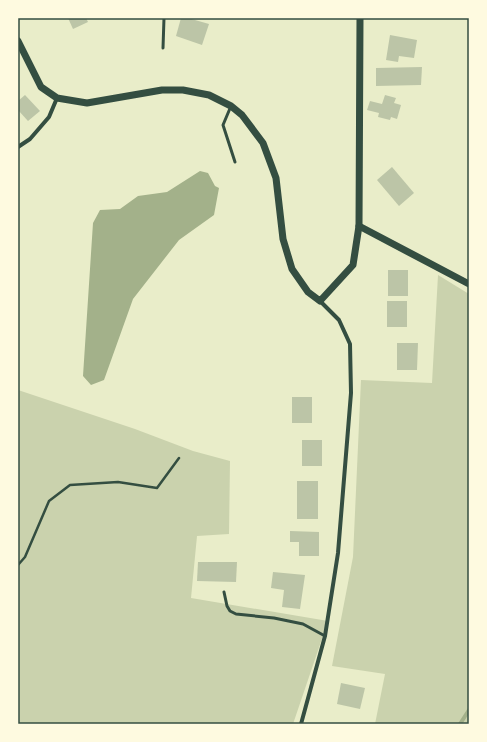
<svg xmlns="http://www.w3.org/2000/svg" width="487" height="742" viewBox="0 0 487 742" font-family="Raleway,sans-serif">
	<rect width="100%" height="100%" fill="#e9edc9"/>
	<!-- green -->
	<g fill="#cad2ad">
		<path d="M438,275l31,19v430h-94l10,-50 -53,-8 21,-109 8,-177 71,3z"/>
		<path d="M18,390l117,39 58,22 37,10 -1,73 -32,2 -6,62 137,23 -35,103h-275z"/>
	</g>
	<!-- water -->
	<path fill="#a3b18a" d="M200,171l8,2 7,13 4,2 -5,27 -35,25 -46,59 -29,81 -13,5 -8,-9 10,-153 7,-13 20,-1 18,-13 29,-4z"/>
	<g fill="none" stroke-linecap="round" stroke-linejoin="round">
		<!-- stream -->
		<path stroke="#a3b18a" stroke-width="4" d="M460,724l9,-14"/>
	</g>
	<!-- building -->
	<g fill="#bcc5a7">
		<path d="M68,18h18l2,4 -15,7z"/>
		<path d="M181,18h7l21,6 -7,21 -26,-9z"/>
		<path d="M390,35l27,5 -3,18 -15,-2 -1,6 -12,-2z"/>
		<path d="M422,67l-1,18 -45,1v-18z"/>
		<path d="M25,95l15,16 -12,10 -10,-11v-9z"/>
		<path d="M385,95l11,3 -2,5 7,2 -4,14 -6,-2 -1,3 -12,-3 1,-4 -12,-3 3,-9 12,3z"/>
		<path d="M392,167l22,26 -15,13 -22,-26z"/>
		<rect x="388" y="270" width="20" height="26"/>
		<rect x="387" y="301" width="20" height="26"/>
		<path d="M397,343h21l-1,27h-20z"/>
		<rect x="292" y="397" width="20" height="26"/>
		<rect x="302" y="440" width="20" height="26"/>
		<rect x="297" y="481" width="21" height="38"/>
		<path d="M290,531l29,1v24h-20v-14h-9z"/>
		<path d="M198,562h39l-1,20 -39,-1z"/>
		<path d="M273,572l32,3 -5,34 -18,-2 2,-17 -13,-2z"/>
		<path d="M341,683l24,5 -5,21 -23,-5z"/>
	</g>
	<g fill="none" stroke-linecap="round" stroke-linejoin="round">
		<!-- path -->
		<path stroke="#344e41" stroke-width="2.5" d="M18,565l7,-8 24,-56 21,-16 48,-3 39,6 22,-30"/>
		<!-- service -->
		<g stroke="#344e41" stroke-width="3">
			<path d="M163,48l1,-30"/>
			<path d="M231,106l-8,19 12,37"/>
			<path d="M224,592l3,14 3,5 6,3 38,4 29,6 22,12"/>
		</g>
		<!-- minor -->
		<g stroke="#344e41" stroke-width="4">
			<path d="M18,147l12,-8 19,-22 8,-19"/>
			<path d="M301,724l24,-88 13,-83 13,-160 -1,-49 -11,-24 -19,-19"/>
		</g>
		<!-- tertiary -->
		<g stroke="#344e41" stroke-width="7">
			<path d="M18,41l23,46 16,11 30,5 75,-13h21l26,5 22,11 11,9 21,28 13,35 7,61 9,30 16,23 12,9 33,-36 6,-39 1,-208"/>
			<path d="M359,226l110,58"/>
		</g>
	</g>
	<!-- border -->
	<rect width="487" height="742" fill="none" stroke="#fefae0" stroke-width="38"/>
	<rect x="19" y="19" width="449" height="704" fill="none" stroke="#344e41" stroke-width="1.5"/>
</svg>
